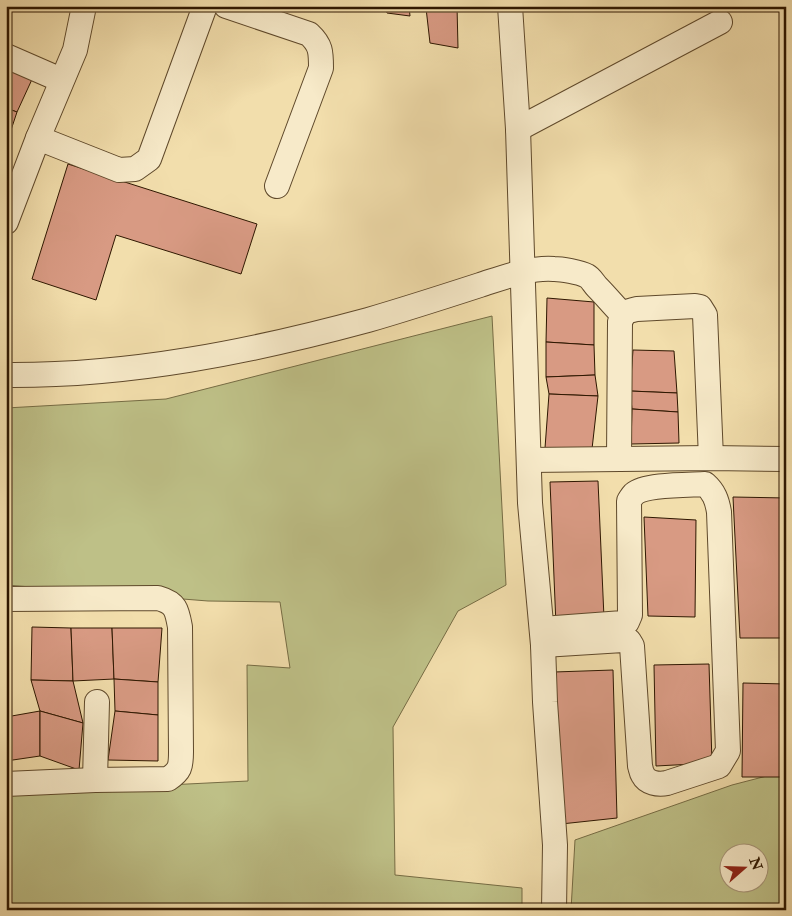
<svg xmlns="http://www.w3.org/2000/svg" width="792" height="916" viewBox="0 0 792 916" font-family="'IM FELL Double Pica',serif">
	<rect width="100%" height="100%" fill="#f2deac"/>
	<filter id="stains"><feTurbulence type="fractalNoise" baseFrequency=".004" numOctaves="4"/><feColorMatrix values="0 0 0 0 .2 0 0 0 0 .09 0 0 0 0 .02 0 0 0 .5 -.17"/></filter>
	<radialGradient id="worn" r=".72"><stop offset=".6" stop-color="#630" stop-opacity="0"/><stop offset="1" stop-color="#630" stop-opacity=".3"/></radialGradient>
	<!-- green -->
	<g fill="#bec087" stroke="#766c44" fill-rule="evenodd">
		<path d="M492,316l14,269 -48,26 -65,116 2,148 127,13v22h-516v-117l242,-12 -1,-116 43,3 -10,-66 -72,-1 -202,-16v-177l160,-9z"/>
		<path d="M786,771v139h-215l4,-70 157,-55zM730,854h30v30h-30z"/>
	</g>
	<!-- building -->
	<g fill="#d89a83" stroke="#2e1700">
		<path d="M385,6h24l1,10 -23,-3z"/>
		<path d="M437,6h20l1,42 -28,-5 -4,-35z"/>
		<path d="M6,65l28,10 -17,37 -11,-4z"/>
		<path d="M6,108l11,4 -11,33z"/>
		<path d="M68,164l189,60 -16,50 -125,-39 -20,65 -64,-21z"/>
		<path d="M547,298l47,4v43l-48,-3z"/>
		<path d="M546,342l48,3 1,30 -49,2z"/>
		<path d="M633,350l41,1 3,42 -47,-2z"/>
		<path d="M595,375l3,21 -49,-2 -3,-17z"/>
		<path d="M630,391l47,2 1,19 -46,-3z"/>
		<path d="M549,394l49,2 -6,53 -47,-1z"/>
		<path d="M632,409l46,3 1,31 -48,1z"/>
		<path d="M598,481l6,137 -48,7 -6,-143z"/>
		<path d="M733,497l53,1v140h-46z"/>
		<path d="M644,517l52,3 -1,97 -47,-1z"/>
		<path d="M32,627l39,1 2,53 -42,-1z"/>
		<path d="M71,628h41l2,51 -41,2z"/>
		<path d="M112,628h50l-4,54 -44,-3z"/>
		<path d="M709,664l3,99 -56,3 -2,-101z"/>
		<path d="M613,670l4,148 -56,6 -7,-152z"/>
		<path d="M114,679l44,3v33l-43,-4z"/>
		<path d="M31,680l42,1 10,42 -43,-12z"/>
		<path d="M743,683l43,1v93h-44z"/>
		<path d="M40,711v45l-34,5v-44z"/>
		<path d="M40,711l43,12 -4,47 -39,-14z"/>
		<path d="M115,711l43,4v46l-50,-1z"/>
	</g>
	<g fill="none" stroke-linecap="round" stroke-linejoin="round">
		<defs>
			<g id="minor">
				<path d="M226,6l83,28c12,11 12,18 12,34l-44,118"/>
				<path d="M510,6l8,123 12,374 13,142 2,57 10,143 -1,65"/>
				<path d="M6,56l55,24"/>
				<path d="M518,129l202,-107"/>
				<path d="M38,138l81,32 16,-1 14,-10 56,-153"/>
				<path d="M6,222l32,-84 37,-88 9,-44"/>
				<path d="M6,375c123,1 244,-23 362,-55 38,-11 75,-23 112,-35 22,-7 50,-18 74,-16 7,0 26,3 33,7 4,2 7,8 10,11 9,9 17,19 26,28"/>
				<path d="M619,458l1,-136c4,-10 7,-11 17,-13l58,-3 5,1 5,8 6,143"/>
				<path d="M529,460l182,-2 75,1"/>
				<path d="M6,599l152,-1c18,5 19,12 22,29l1,125c0,15 -1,19 -13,27l-73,1 -89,4"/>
				<path d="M542,629l81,-6 4,-1 3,-7 -1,-114c2,-3 3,-5 5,-7 11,-10 56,-9 71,-10 9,8 12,16 14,28l9,239 -9,15 -52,17c-9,2 -20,0 -24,-8 -2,-3 -2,-6 -3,-9l-8,-120 -3,-5 -6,-1 -80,5"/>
				<path d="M95,780l2,-78"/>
			</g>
		</defs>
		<!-- minor casing -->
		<use href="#minor" stroke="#5f492b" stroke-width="26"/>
		<!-- minor -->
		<use href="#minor" stroke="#f7eac9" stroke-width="24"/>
	</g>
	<!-- margin -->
	<rect width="792" height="916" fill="none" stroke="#f2deac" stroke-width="25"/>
	<rect x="8" y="8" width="777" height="901" fill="none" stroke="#2e1700" stroke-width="2.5"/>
	<rect x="12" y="12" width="767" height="891" fill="none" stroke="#2e1700"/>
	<!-- north arrow -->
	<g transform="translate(744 868) rotate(70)"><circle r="24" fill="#f7eac9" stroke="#a79679"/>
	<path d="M0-4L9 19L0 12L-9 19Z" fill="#8f2418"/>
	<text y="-8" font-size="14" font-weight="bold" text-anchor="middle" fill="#2e1700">N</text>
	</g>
	<rect width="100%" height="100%" filter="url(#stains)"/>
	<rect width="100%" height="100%" fill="url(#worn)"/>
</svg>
